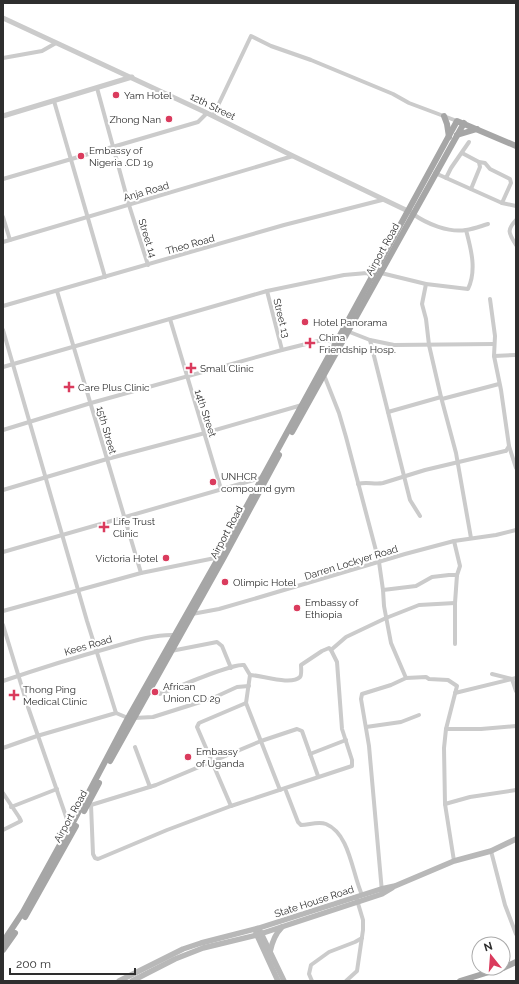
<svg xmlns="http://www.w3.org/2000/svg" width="519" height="984" viewBox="0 0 519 984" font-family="Raleway,sans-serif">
	<rect width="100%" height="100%" fill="#fff"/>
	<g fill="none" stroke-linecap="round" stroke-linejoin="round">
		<!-- minor -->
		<g stroke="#cbcbcb" stroke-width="4">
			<path d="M3,58l39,-7 14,-8"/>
			<path d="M97,88l32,117 19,60"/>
			<path d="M54,101l51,176"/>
			<path d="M213,116l38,-80 20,10 40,14 82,34 16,9 48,18"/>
			<path d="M462,153l17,9 6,1 5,6 20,10 1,4 -9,20"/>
			<path d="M435,173l67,30 14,3"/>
			<path d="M446,178l5,-10 18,-26"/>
			<path d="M3,179l195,-57 9,-9"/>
			<path d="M471,189l9,-22 -1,-5"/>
			<path d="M413,214c14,10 36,19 53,16 8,-1 15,-4 22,-6"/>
			<path d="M3,217l7,23"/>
			<path d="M516,220c-10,11 -7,13 0,25"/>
			<path d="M3,242l290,-86"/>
			<path d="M381,273l45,11 42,5c9,-19 3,-40 -2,-59"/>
			<path d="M426,284l-4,20 4,15 3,26 12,52 15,56 15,85"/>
			<path d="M57,291l84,282"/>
			<path d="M267,291l15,59"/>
			<path d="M3,306l281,-81 98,-25"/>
			<path d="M170,319l51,170"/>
			<path d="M3,330l84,291 29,92"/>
			<path d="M347,331l23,9 24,5 100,-1"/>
			<path d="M370,340l40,160 10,16"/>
			<path d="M494,356l22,-1"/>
			<path d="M3,367l264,-76 77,-16 23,-2 5,4"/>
			<path d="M324,375l15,38 7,24 33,125 4,28 1,16 7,37 15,35 -15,7 -29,9 -1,5 8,47 13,146"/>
			<path d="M442,399l57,-15"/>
			<path d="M388,412l53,-15"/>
			<path d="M3,430l88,-27 191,-53 40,-10 14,2"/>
			<path d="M509,446l7,22"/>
			<path d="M358,484c9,-3 16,1 25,-1l42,-13 80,-19h1l3,-5 -8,-56 -7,-34 1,-20 -5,-37"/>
			<path d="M3,490l104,-31 98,-26 97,-28"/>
			<path d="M454,541l6,25 -3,9 -2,28v41"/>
			<path d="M3,552l258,-74"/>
			<path d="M383,590l33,-4 16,-9 17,-2h8"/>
			<path d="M3,611l138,-38 79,-16"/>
			<path d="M192,614l27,-5 38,-11 148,-44 49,-13 42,-6 20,-5"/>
			<path d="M3,625l25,82 42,121"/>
			<path d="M331,650l15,-13 40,-19 33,-13 36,-2"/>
			<path d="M171,651l46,-9 5,4 9,22"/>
			<path d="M492,674l20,5 4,12"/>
			<path d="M406,678l20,-1 3,2 19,1 9,6 -11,43 -2,19 1,56 9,57"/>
			<path d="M3,681c35,-12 70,-23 106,-33 21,-6 45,-14 66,-13"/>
			<path d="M149,690l9,1 2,3c16,-6 72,-31 84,-29l6,10 -4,28 34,87"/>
			<path d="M455,693l61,-15"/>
			<path d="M134,718l19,-1 60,-19 24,-11 12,-1"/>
			<path d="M366,727l35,-5 18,-7"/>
			<path d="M446,729h35l35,-3"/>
			<path d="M135,747l15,40"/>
			<path d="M3,748l34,-12 79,-23 12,5"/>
			<path d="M310,754l36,-14"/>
			<path d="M286,791l12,31 3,3c8,0 17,-4 25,-1 24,10 26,49 36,71"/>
			<path d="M3,793l16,24 2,4 -18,9"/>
			<path d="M89,803l2,2 2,49 2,4 3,1 69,-29 64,-24 121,-40v-6l-10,-31 -5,-67 -6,-12 -2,-2 -7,3 -21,14c0,3 1,10 -1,12 -9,9 -39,-2 -50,-2"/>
			<path d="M445,804l25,-7 46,-7"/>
			<path d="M91,805l65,-20 105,-44 36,-12 5,2 16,45"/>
			<path d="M231,806l-34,-79 2,-4 47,-20"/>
			<path d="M11,807l46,-18"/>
			<path d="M491,851l14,54 11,29"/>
			<path d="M312,981l-3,-7 2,-9 18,-13 26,-10 7,-4"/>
			<path d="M346,981l11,-10 6,-41v-10l-6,-20"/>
		</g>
		<!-- tertiary -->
		<g stroke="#cbcbcb" stroke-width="5">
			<path d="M3,18l204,95 86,43 117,56"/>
			<path d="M3,116l129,-39"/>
		</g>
		<!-- secondary -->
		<g stroke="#b8b8b8" stroke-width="5.5">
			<path d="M260,931l24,50"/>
			<path d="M256,933l22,48"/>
			<path d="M270,952c2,-10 5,-18 12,-25"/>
			<path d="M119,981l64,-32 18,-6 58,-15 122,-39 14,-3 59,-25 37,-10 25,-12"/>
			<path d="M132,981l43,-22 28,-11 54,-13 125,-41 10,-6"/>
		</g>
		<!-- primary -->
		<g stroke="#a6a6a6" stroke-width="6">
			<path d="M444,116l3,8 2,13"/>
			<path d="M457,135l20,-6"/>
			<path d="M292,432l172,-309"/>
			<path d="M110,761l114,-204 55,-102"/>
			<path d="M84,811l15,-28"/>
			<path d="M25,917l51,-91"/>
			<path d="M3,942l20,-30 44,-80 3,-4 58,-110 91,-161 238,-436 59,25"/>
			<path d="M3,950l12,-17"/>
			<path d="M503,968l13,-6"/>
			<path d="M460,981l42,-13"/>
		</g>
	</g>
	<!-- markers -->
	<g fill="#da3b5d" stroke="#fff" stroke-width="1.5">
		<circle cx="116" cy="95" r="4"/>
		<circle cx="169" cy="119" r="4"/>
		<circle cx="81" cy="156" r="4"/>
		<circle cx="305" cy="322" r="4"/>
		<path d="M308 337h4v4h4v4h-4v4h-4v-4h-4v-4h4z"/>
		<path d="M189 362h4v4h4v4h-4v4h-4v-4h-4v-4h4z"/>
		<path d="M67 381h4v4h4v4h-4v4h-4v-4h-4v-4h4z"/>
		<circle cx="213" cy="482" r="4"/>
		<path d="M102 521h4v4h4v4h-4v4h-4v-4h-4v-4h4z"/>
		<circle cx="166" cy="558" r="4"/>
		<circle cx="225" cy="582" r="4"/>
		<circle cx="297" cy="608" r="4"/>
		<circle cx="155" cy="692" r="4"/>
		<path d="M12 689h4v4h4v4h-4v4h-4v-4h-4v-4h4z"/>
		<circle cx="188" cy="757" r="4"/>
	</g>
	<g text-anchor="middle" stroke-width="4" stroke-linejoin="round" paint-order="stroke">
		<!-- poi labels -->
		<g font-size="10" fill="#2e2e2e" stroke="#fff" text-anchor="start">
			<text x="124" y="99">Yam Hotel</text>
			<text x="161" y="123" text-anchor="end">Zhong Nan</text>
			<text x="89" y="154">Embassy of<tspan x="89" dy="12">Nigeria .CD 19</tspan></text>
			<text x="313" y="326">Hotel Panorama</text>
			<text x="319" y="341">China<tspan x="319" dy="12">Friendship Hosp.</tspan></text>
			<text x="200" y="372">Small Clinic</text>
			<text x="78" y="391">Care Plus Clinic</text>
			<text x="221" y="480">UNHCR<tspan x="221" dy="12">compound gym</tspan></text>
			<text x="113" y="525">Life Trust<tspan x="113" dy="12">Clinic</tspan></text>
			<text x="158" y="562" text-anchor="end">Victoria Hotel</text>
			<text x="233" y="586">Olimpic Hotel</text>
			<text x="305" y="606">Embassy of<tspan x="305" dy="12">Ethiopia</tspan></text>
			<text x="163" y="690">African<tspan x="163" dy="12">Union CD 29</tspan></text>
			<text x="23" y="693">Thong Ping<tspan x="23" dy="12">Medical Clinic</tspan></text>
			<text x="196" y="755">Embassy<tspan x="196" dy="12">of Uganda</tspan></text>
		</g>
		<!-- street labels -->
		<g font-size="10" fill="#2e2e2e" stroke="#fff">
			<text transform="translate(213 106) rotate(26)" y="4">12th Street</text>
			<text transform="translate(146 191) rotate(-16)" y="4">Anja Road</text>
			<text transform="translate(148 238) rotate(73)" y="4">Street 14</text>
			<text transform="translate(190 244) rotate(-16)" y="4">Theo Road</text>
			<text transform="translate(382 249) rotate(-61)" y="4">Airport Road</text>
			<text transform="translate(282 318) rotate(76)" y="4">Street 13</text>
			<text transform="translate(206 413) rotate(72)" y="4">14th Street</text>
			<text transform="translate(107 430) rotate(74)" y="4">15th Street</text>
			<text transform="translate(226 532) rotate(-62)" y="4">Airport Road</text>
			<text transform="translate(351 562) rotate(-17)" y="4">Darren Lockyer Road</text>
			<text transform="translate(88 645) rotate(-16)" y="4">Kees Road</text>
			<text transform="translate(70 816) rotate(-61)" y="4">Airport Road</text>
			<text transform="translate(314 901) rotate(-18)" y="4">State House Road</text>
		</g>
	</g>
	<!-- border -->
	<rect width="519" height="984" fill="none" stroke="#2e2e2e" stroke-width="8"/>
	<!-- north arrow -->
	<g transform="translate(491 956) rotate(343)"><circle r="19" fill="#ffffff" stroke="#ababab"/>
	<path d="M0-3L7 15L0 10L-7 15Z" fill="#da3b5d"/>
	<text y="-6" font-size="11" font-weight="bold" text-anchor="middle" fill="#2e2e2e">N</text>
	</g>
	<!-- scale -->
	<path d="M10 968v6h125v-6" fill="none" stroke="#2e2e2e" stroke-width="2"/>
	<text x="16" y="968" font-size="12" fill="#2e2e2e" stroke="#ffffff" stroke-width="3" paint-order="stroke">200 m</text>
</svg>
